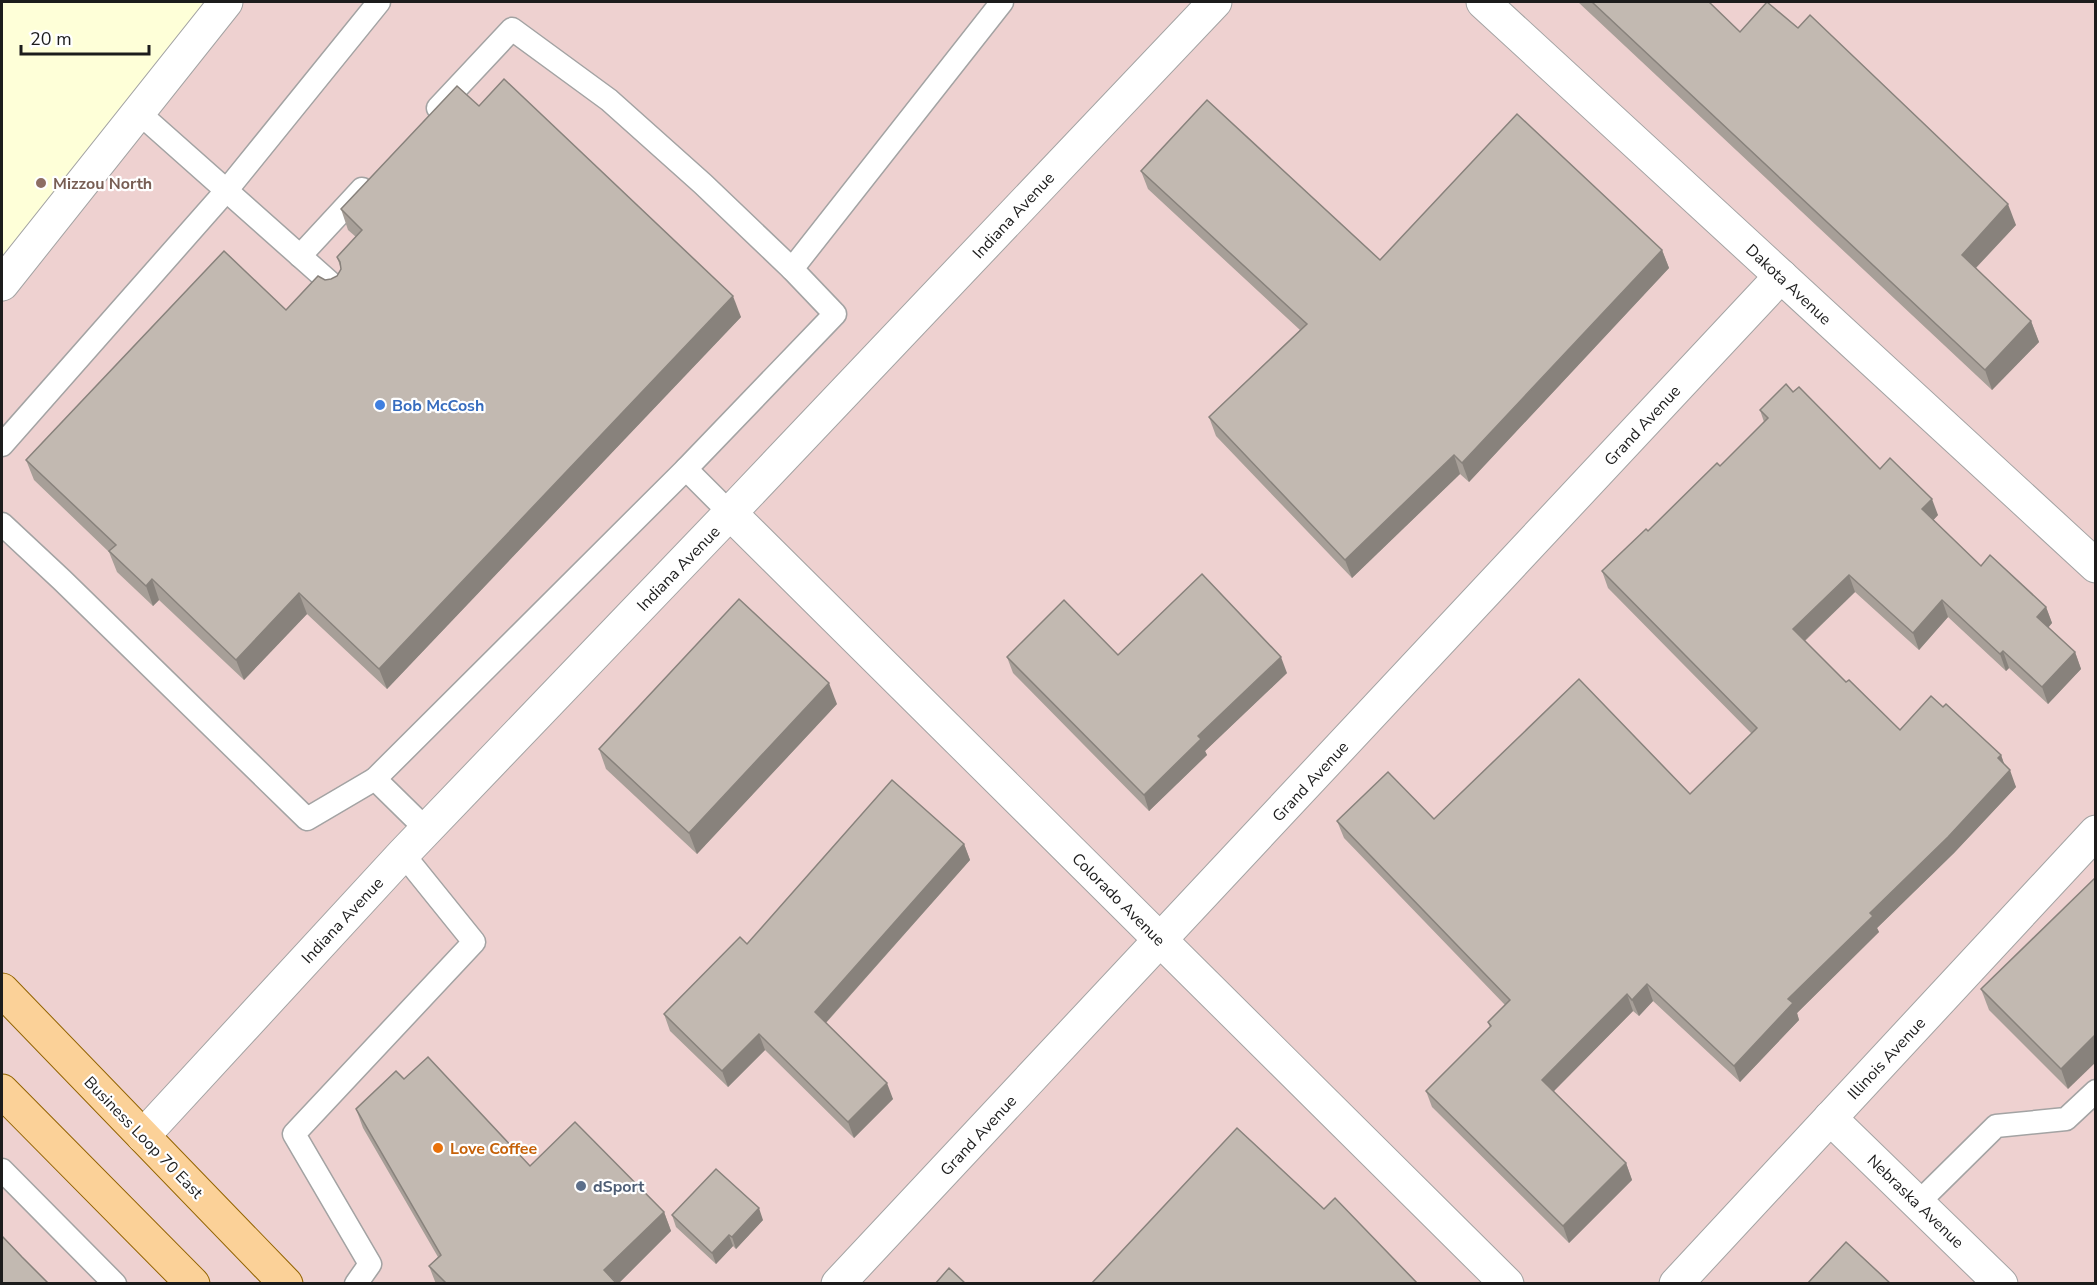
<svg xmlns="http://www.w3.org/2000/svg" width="2097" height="1285" viewBox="0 0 2097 1285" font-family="'Nunito Sans',sans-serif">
	<rect width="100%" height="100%" fill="#ede9e1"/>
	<!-- commercial -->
	<path fill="#eed1d0" d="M237,2h1858v1281h-2093v-985z"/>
	<!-- education -->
	<path fill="#feffd8" d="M2,2h224l-224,282z"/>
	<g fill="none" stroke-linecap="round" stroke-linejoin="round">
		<defs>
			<g id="service">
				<path d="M438,108l74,-79 97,71 94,84 89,85 43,45 -149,155"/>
				<path d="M138,112l197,175"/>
				<path d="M300,256l62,-67"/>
				<path d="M792,269l210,-267"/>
				<path d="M2,445l224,-254 153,-189"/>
				<path d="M2,524l60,56 245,239 68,-40 52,51"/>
				<path d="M375,779l311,-310 44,44"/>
				<path d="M2,1170l113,114"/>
				<path d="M1918,1203l78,-77 70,-7 30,-28"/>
				<path d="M356,1284l14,-20 -76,-130 180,-192 -71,-88"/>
			</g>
			<g id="minor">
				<path d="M1483,2l613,564"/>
				<path d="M730,513l777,771"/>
				<path d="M1830,1118l171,166"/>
				<path d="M143,1136l260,-282 327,-341 485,-511"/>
				<path d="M838,1284l943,-1008"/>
				<path d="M1676,1284l420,-452"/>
			</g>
			<path id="tertiary" d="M2,284l224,-282"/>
			<g id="primary">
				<path d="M2,990l284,294"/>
				<path d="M2,1091l191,193"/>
			</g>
		</defs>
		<!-- service casing -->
		<use href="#service" stroke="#a3a3a3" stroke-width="25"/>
		<!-- minor casing -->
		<use href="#minor" stroke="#a3a3a3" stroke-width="35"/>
		<!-- tertiary casing -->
		<use href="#tertiary" stroke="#a3a3a3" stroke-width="35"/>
		<!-- primary casing -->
		<use href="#primary" stroke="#926301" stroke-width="35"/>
		<!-- service -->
		<use href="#service" stroke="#fff" stroke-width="22"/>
		<!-- minor -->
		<use href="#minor" stroke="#fff" stroke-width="33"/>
		<!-- tertiary -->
		<use href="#tertiary" stroke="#fff" stroke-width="33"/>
		<!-- primary -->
		<use href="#primary" stroke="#fbd198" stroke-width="33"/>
	</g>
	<!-- wall -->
	<g fill="#a79f98">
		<path d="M1578,2h131l31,30 276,193 -40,43 55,53 8,21 -47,48z"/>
		<path d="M479,106l262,211 -354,372 -80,-75 -63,66 -85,-80 -6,6 -36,-34 -8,-20 -75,-72 -8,-20 260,-150 39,-30 6,-1 6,-3 4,-7 -4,-12 19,-20 -8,-7 -7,-21z"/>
		<path d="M1141,171l239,89 282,-10 7,18 -200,214 -9,-8 -108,104 -136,-142 -7,-19 91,-87 -152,-141z"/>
		<path d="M1793,392l87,77 58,46 -5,5 48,46 65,41 6,16 -4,4 27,25 6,17 -33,35 -39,-36 -3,3 -58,-54 -29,33 -64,-58 -50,49 41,41 54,48 43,-23 58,48 3,9 12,23 -62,66 -77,75 2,4 -82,81 2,7 -59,62 -87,-81 -14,15 -6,-5 -80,81 73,71 6,17 -63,63 -137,-136 -6,-16 64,-64 -2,-5 17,-17 -161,-167 -7,-17 97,-2 256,-25 62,-60 -144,-146 -6,-17 46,-40 72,-65 44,-44 -4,-12z"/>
		<path d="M1118,655l169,18 -82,78 2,4 -58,56 -136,-138 -6,-16z"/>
		<path d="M837,704l-140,150 -91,-85 -7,-20z"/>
		<path d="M964,844l6,16 -144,163 67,76 -39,39 -89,-88 -37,37 -58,-56 -6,-17 83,-70z"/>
		<path d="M2096,877l-28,212 -79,-79 -8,-21z"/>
		<path d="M404,1079l126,87 134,46 7,19 -53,53h-182l-7,-18 9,-9 -75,-129 -7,-19z"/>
		<path d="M672,1215l91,5 -27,29 -3,-3 -17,18 -40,-37z"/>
	</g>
	<!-- shaded-wall -->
	<g fill="#88827c">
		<path d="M2008,204l8,21 -47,50 -7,-20z"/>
		<path d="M1662,250l7,18 -200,214 -7,-19z"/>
		<path d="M733,296l8,21 -354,372 -8,-20z"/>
		<path d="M2031,321l8,21 -47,48 -7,-20z"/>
		<path d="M1454,455l6,19 -108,104 -7,-18z"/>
		<path d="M1932,499l6,16 -10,11 -6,-17z"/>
		<path d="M1849,575l6,17 -56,54 -6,-17z"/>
		<path d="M152,579l7,21 -6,6 -7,-20z"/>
		<path d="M299,593l8,21 -63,66 -8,-20z"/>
		<path d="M1942,600l6,17 -29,33 -6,-17z"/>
		<path d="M2046,607l6,16 -9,11 -6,-17z"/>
		<path d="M2003,651l6,17 -3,3 -6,-17z"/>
		<path d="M2075,652l6,17 -33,35 -6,-17z"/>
		<path d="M1281,657l6,16 -82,78 2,4 -58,56 -5,-16 54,-59z"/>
		<path d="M829,683l8,21 -140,150 -8,-21z"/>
		<path d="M2001,755l6,17 -9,-14z"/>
		<path d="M2010,770l6,17 -62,66 -77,75 2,4 -82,81 2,7 -59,62 -6,-16 54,-67 82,-86z"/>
		<path d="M964,844l6,16 -149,168 -6,-16z"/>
		<path d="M1647,984l6,17 -14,15 -7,-16z"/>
		<path d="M1627,994l6,17 -85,86 -6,-17z"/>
		<path d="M759,1034l6,16 -37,37 -6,-16z"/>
		<path d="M2096,1034v28l-28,27 -7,-20z"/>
		<path d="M887,1083l6,16 -39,39 -6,-16z"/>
		<path d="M1626,1163l6,17 -63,63 -6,-17z"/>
		<path d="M759,1208l4,12 -27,29 -4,-12z"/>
		<path d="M664,1212l7,19 -53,53 -14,-14z"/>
		<path d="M729,1235l4,11 -17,18 -4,-11z"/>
	</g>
	<!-- building -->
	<g fill="#c2b9b1" stroke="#88827c" stroke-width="1.5">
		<path d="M1592,2h117l31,30 27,-30 31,26 12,-13 198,189 -46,51 69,66 -46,49z"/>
		<path d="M504,79l229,217 -354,373 -80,-76 -63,67 -84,-81 -6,7 -37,-35 7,-6 -90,-85 198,-209 62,59 32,-34 7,4 6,-1 6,-3 4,-7 -1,-7 -3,-5 25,-27 -21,-21 116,-123 22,20z"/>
		<path d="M1207,100l173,160 137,-146 145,136 -200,213 -8,-8 -109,105 -136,-143 98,-93 -166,-153z"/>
		<path d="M1786,384l7,8 6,-5 81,82 10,-11 42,41 -10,10 59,57 9,-11 56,52 -9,10 38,35 -33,35 -39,-36 -3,3 -58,-54 -29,33 -64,-58 -56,54 53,53 3,-2 51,50 31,-34 12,11 3,-3 55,51 -3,3 12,12 -62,67 -78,76 3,3 -85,83 5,4 -59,63 -87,-82 -15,16 -5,-6 -85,86 84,83 -63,63 -137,-135 65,-65 -3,-4 22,-22 -173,-179 51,-49 46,47 145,-140 111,115 67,-66 -155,-157 44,-42 2,2 69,-68 3,3 48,-48 -8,-8z"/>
		<path d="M1202,574l79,83 -83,79 3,3 -57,56 -137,-138 57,-57 54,55z"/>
		<path d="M739,599l90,84 -140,150 -90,-84z"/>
		<path d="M892,780l72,64 -149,168 72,71 -39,39 -89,-88 -37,37 -58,-57 76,-77 7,7z"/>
		<path d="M2096,877v157l-35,35 -80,-80z"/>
		<path d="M428,1057l102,109 45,-44 89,90 -60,58 13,14h-170l-18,-18 12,-11 -85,-146 40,-38 8,8z"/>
		<path d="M1237,1128l87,81 11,-11 83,86h-327z"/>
		<path d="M716,1169l43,39 -27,29 -3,-2 -17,18 -40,-38z"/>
		<path d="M2,1236l20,21 27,27h-47z"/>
		<path d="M1846,1242l45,42h-84z"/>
		<path d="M949,1268l17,16h-31z"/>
	</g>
	<!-- markers -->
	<circle fill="#8d6e63" stroke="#fff" stroke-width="2" cx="41" cy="183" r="6"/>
	<circle fill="#3f7fe0" stroke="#fff" stroke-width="2" cx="380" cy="405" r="6"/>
	<circle fill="#e8710a" stroke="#fff" stroke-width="2" cx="438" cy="1148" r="6"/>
	<circle fill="#5c6f8a" stroke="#fff" stroke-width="2" cx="581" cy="1186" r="6"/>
	<g text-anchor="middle" stroke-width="4.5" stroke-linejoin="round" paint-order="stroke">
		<!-- education labels -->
		<g font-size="16" font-weight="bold" fill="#785e54" stroke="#fff" text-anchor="start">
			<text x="53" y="189">Mizzou North</text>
		</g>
		<!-- street labels -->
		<g font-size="16" fill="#1c1c1c" stroke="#fff">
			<text transform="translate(1013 215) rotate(-47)" y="6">Indiana Avenue</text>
			<text transform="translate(1789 284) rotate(43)" y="6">Dakota Avenue</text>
			<text transform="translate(1642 425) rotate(-47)" y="6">Grand Avenue</text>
			<text transform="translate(678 568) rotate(-46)" y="6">Indiana Avenue</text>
			<text transform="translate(1310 781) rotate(-47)" y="6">Grand Avenue</text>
			<text transform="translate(1119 899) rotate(45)" y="6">Colorado Avenue</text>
			<text transform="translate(342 920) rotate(-47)" y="6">Indiana Avenue</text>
			<text transform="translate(1886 1058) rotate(-47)" y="6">Illinois Avenue</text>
			<text transform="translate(978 1135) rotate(-47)" y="6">Grand Avenue</text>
			<text transform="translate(144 1137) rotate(46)" y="6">Business Loop 70 East</text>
			<text transform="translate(1916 1201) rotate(44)" y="6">Nebraska Avenue</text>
		</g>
		<!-- shop labels -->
		<g font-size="16" font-weight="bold" fill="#366cbe" stroke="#fff" text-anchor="start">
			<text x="392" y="411">Bob McCosh</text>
		</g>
		<!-- food labels -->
		<g font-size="16" font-weight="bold" fill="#c56008" stroke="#fff" text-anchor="start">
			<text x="450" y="1154">Love Coffee</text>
		</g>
		<!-- service labels -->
		<g font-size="16" font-weight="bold" fill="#4e5e75" stroke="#fff" text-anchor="start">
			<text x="593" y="1192">dSport</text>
		</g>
	</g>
	<!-- border -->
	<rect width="2097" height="1285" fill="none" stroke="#1c1c1c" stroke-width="6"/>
	<!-- scale -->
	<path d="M21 45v9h128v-9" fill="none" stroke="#1c1c1c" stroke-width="3"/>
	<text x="30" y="45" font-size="18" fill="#1c1c1c" stroke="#ffffff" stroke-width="4.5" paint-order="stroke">20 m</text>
</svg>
